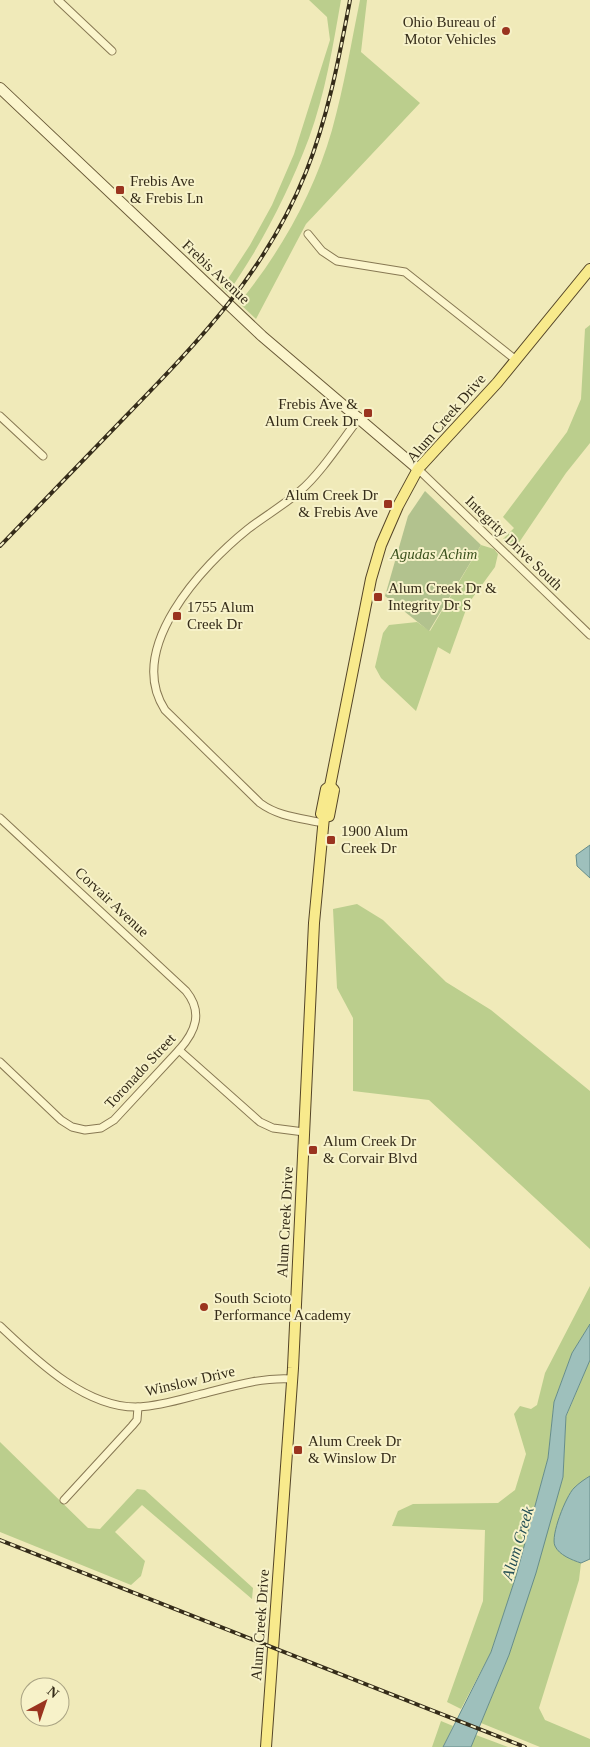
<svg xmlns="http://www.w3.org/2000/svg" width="590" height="1747" viewBox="0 0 590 1747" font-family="Georgia,serif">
	<rect width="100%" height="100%" fill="#f0eab9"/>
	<!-- green -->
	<g fill="#bbce8d">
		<path d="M309,0h32c-8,46 -16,94 -32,138 -21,55 -47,106 -81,155l-6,-5 28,-43 22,-40 22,-51 36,-114 -3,-23z"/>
		<path d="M360,0h7l-6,52 59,51 -114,121 -50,95 -17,-16c41,-50 75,-110 93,-173 12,-43 19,-86 28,-130z"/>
		<path d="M590,325v118l-24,30 -52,77 -11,-11 11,-11 -11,-11 64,-85 14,-33 4,-70z"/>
		<path d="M481,545l13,4 4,5 -3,13 -27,37 -18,50 -12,-7 -22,64 -35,-33 -6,-11 8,-34 6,-8 28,-3 13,9z"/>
		<path d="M357,904l26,16 63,62 45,28 99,81v158l-161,-149 -76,-9v-73l-16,-30 -4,-79z"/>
		<path d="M590,1286v38l-18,29 -18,49 -6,56 -32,118 -25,76 -30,57 -14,-7 36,-101 2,-71 -93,-4 6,-15 15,-7 85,-1 17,-13 11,-36 -12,-40 6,-8 11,3 6,-4 8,-32z"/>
		<path d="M590,1360v116l-15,11 -5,72 11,4 -2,17 -40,128 6,12 45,19v8h-50l-59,-24 28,-68 54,-178 3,-60z"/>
		<path d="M0,1442l88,86 12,1 37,-40 8,1 108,98 -1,11 -110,-94 -27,27 30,29 -4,15 -10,9 -131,-53z"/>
		<path d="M441,1721l12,5 -10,21h-11z"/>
		<path d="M476,1735l32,12h-37z"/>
	</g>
	<!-- cemetery -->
	<path fill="#b2c28e" d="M425,491l56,54 -52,86 -44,-35 23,-80z"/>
	<!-- water -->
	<g fill="#9ec0bc" stroke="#668d8b">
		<path d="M590,845v33l-13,-12 -1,-11z"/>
		<path d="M590,1324v36l-24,56 -3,61 -27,96 -27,82 -38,92h-28l48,-95 25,-76 32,-118 6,-56 18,-49z"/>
		<path d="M590,1476v83l-9,4c-9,-3 -22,-8 -26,-17 -5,-10 11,-50 19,-58 5,-5 11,-9 16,-12z"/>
	</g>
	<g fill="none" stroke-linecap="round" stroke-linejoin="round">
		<defs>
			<g id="minor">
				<path d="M58,0l54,51"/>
				<path d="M308,234l14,17 15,10 68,11 111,88"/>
				<path d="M0,416l43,40"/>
				<path d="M418,469l172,166"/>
				<path d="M0,818l186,173c17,21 10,40 -7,59l-65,70 -13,8 -16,2 -13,-3 -11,-7 -61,-58"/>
				<path d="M323,823c-22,-5 -44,-6 -63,-20l-95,-93c-40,-62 37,-144 83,-181 17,-13 36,-24 52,-38 21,-18 42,-51 60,-74"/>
				<path d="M179,1050l81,72 13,6 31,4"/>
				<path d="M0,1326c36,34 86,83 139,81 20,-1 40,-7 59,-12 32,-8 62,-18 94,-16"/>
				<path d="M64,1500l68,-74 5,-6 1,-13"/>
			</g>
			<path id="secondary" d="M0,88l262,248 156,133"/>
			<g id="primary">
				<path d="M324,817l5,-1 5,-26 -4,-4"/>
				<path d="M266,1747l27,-379 21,-445 10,-106 -3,-3 5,-25 4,-3 41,-207 10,-34 17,-39 20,-37 79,-86 93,-114"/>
			</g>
		</defs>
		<!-- minor casing -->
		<use href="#minor" stroke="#877853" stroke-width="9"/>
		<!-- secondary casing -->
		<use href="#secondary" stroke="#695937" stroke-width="12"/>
		<!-- primary casing -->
		<use href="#primary" stroke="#544528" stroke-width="12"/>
		<!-- minor -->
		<use href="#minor" stroke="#fbf5cc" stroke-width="7"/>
		<!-- secondary -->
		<use href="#secondary" stroke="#fbf5cc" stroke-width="10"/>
		<!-- primary -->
		<use href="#primary" stroke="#f8ea8c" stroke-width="10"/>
		<defs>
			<g id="rail">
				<path d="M0,546c42,-43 84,-87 126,-130 74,-76 140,-144 180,-244 22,-55 33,-114 44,-172"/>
				<path d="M0,1540l525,207"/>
			</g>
		</defs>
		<!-- rail casing -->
		<use href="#rail" stroke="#352c19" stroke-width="4"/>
		<!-- rail -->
		<use href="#rail" stroke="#f7f2c9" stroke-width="2" stroke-dasharray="5.5" stroke-linecap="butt"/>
	</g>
	<!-- markers -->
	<g fill="#9a341f" stroke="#f7f2c9" stroke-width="2">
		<circle cx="506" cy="31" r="5"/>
		<rect x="115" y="185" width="10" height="10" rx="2.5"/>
		<rect x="363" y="408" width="10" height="10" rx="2.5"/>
		<rect x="383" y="499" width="10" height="10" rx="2.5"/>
		<rect x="373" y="592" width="10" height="10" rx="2.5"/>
		<rect x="172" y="611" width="10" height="10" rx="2.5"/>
		<rect x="326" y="835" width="10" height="10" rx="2.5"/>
		<rect x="308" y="1145" width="10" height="10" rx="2.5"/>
		<circle cx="204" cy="1307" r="5"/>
		<rect x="293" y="1445" width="10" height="10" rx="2.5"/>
	</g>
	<g text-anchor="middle" stroke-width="4" stroke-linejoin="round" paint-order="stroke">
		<!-- poi labels -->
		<g font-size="15" fill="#352c19" stroke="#f7f2c9" text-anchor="start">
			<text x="496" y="27" text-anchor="end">Ohio Bureau of<tspan x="496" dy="17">Motor Vehicles</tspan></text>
			<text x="130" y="186">Frebis Ave<tspan x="130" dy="17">&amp; Frebis Ln</tspan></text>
			<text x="358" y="409" text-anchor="end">Frebis Ave &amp;<tspan x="358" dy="17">Alum Creek Dr</tspan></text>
			<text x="378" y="500" text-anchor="end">Alum Creek Dr<tspan x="378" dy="17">&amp; Frebis Ave</tspan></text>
			<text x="388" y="593">Alum Creek Dr &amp;<tspan x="388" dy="17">Integrity Dr S</tspan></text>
			<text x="187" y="612">1755 Alum<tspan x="187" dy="17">Creek Dr</tspan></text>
			<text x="341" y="836">1900 Alum<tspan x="341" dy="17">Creek Dr</tspan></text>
			<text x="323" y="1146">Alum Creek Dr<tspan x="323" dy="17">&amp; Corvair Blvd</tspan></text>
			<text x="214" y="1303">South Scioto<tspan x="214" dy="17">Performance Academy</tspan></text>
			<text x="308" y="1446">Alum Creek Dr<tspan x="308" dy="17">&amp; Winslow Dr</tspan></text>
		</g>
		<!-- street labels -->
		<g font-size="15" fill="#352c19" stroke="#f7f2c9">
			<text transform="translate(216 272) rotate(43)" y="5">Frebis Avenue</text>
			<text transform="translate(446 418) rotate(-49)" y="5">Alum Creek Drive</text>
			<text transform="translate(514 543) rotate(44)" y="5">Integrity Drive South</text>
			<text transform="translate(112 902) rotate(43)" y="5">Corvair Avenue</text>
			<text transform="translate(140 1071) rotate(-47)" y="5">Toronado Street</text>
			<text transform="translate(285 1222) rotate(-87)" y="5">Alum Creek Drive</text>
			<text transform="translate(190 1381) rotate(-13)" y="5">Winslow Drive</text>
			<text transform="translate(260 1625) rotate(-86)" y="5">Alum Creek Drive</text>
		</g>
		<!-- park labels -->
		<g font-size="15" font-style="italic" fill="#3c531e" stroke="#f7f2c9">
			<text x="434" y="559">Agudas Achim</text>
		</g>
		<!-- water labels -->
		<g font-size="16" font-style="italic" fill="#275156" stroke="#f7f2c9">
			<text transform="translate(517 1543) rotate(-73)" y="6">Alum Creek</text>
		</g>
	</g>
	<!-- north arrow -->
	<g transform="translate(45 1702) rotate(40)"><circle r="24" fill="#f7f2c9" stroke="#a9a383"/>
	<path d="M0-4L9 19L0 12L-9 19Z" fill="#9a341f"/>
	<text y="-8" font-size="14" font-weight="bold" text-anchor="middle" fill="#352c19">N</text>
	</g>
</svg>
